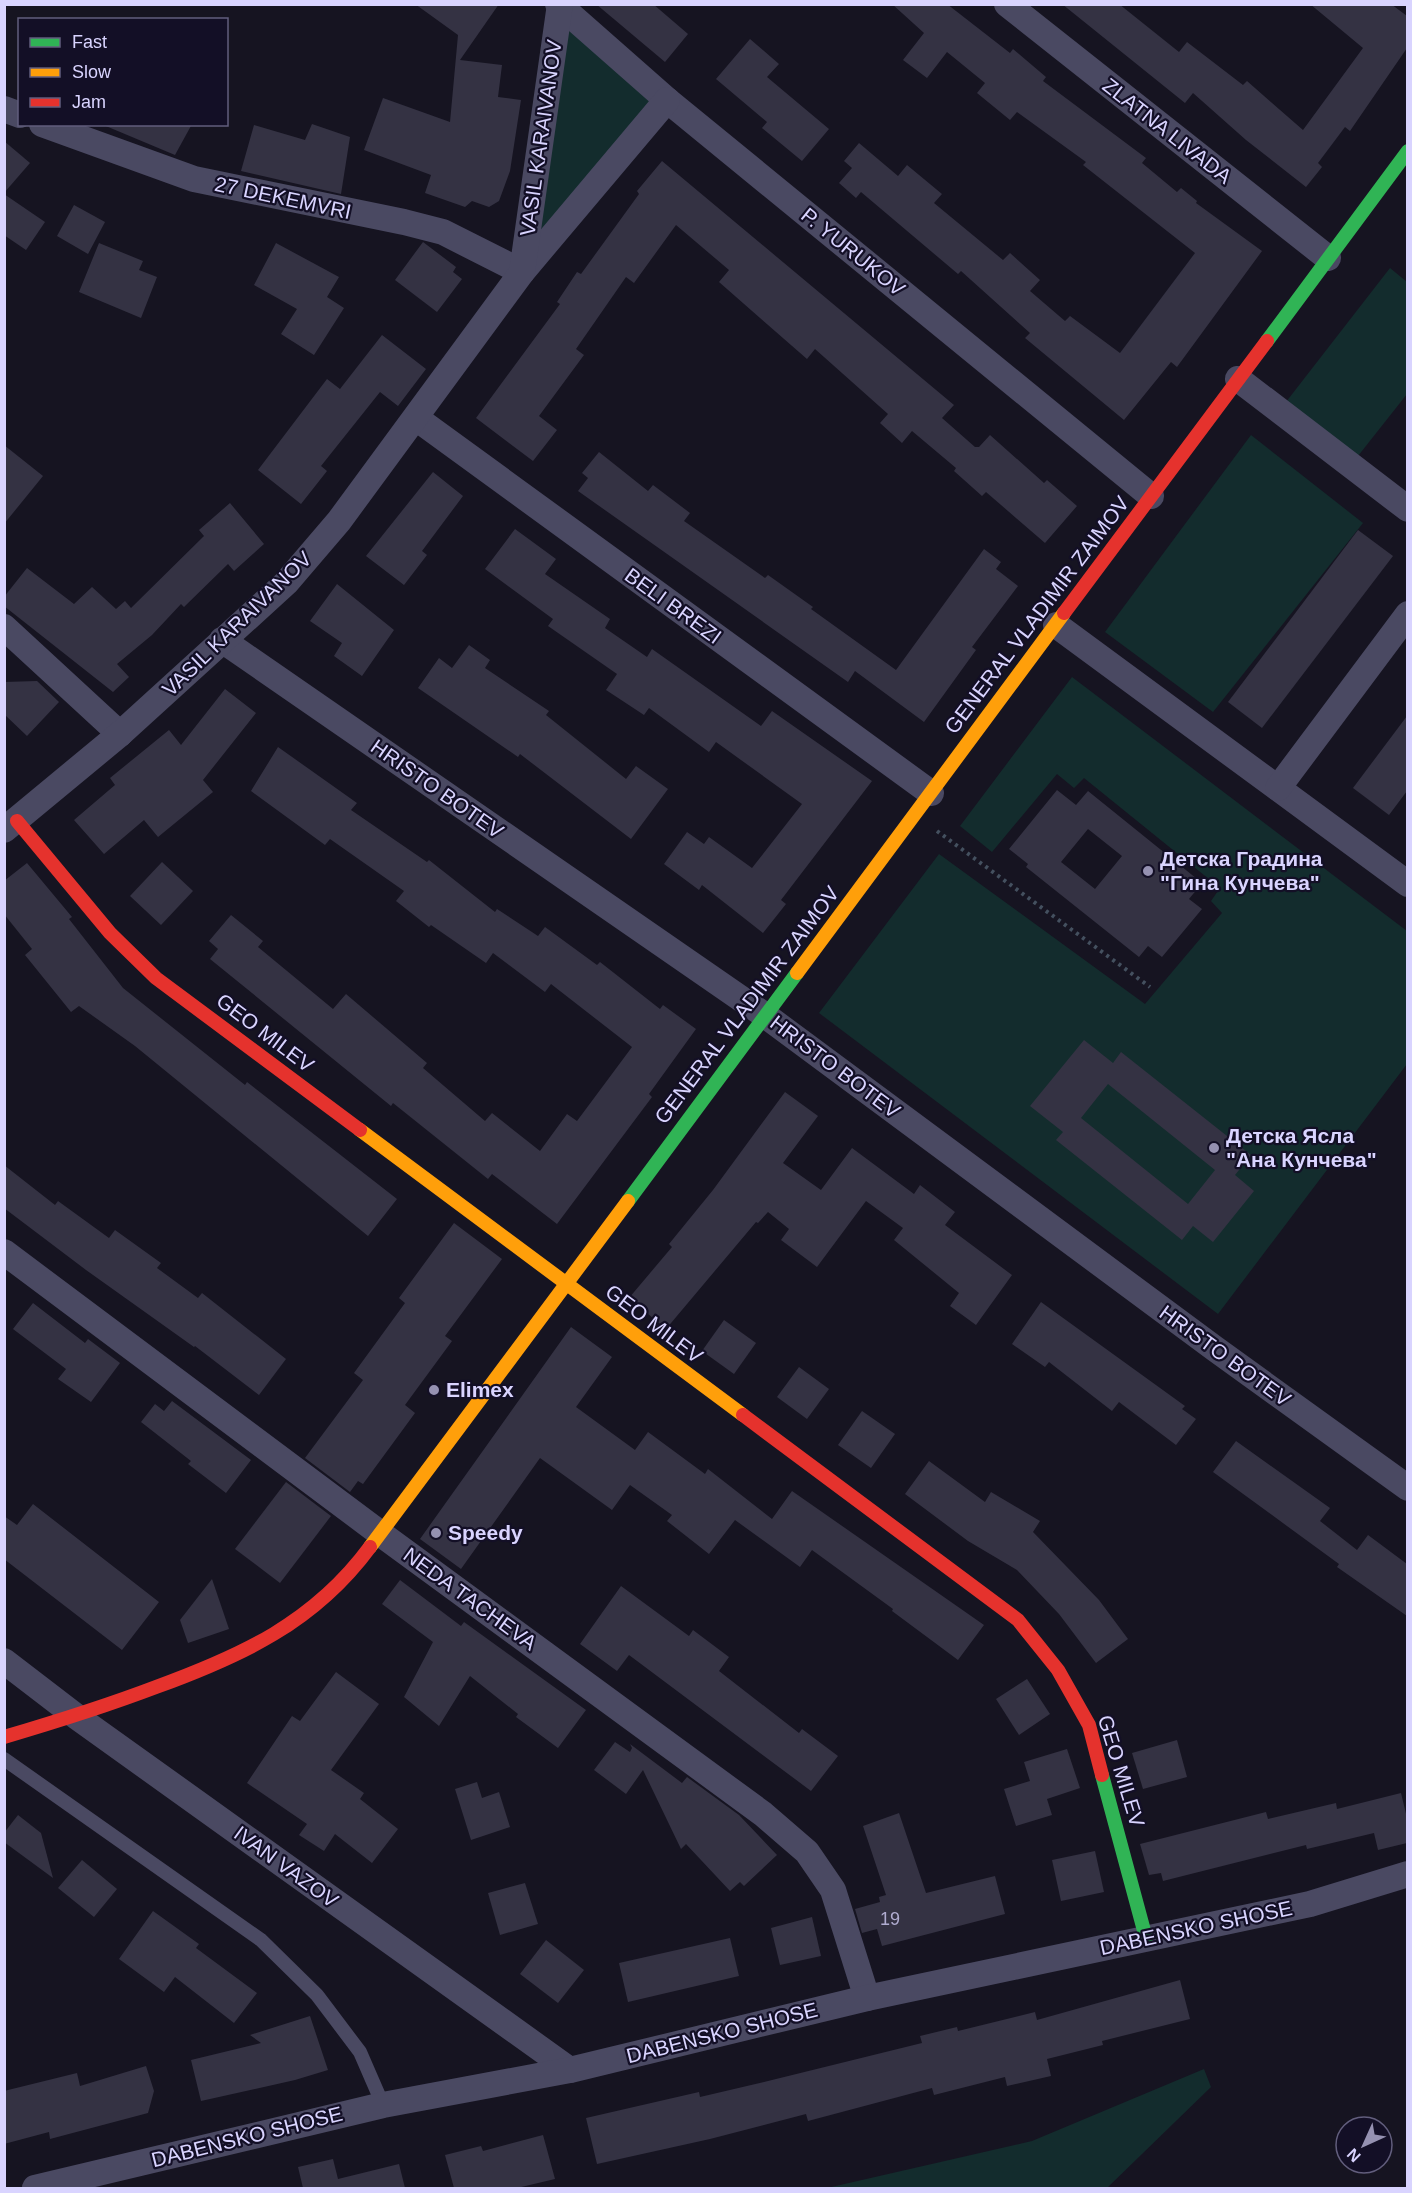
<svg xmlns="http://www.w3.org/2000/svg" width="1412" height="2193" viewBox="0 0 1412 2193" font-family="Helvetica,sans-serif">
	<rect width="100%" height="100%" fill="#161421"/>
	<!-- green -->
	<g fill="#132c2d">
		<path d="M559,5l108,95 -145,172z"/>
		<path d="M1390,268l17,14v112l-49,62 -72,-54z"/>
		<path d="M1251,435l112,88 -150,189 -108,-80z"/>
		<path d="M1072,677l335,254v133l-189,250 -399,-301 120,-159 206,150 77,-91 -11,-12 9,-13 -136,-110 -10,10 -17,-14 -65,78 -32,-26z"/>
		<path d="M1204,2069l7,18 -104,101h-280l205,-47z"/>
	</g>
	<!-- building -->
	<g fill="#343243" fill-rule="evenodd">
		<path d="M415,4h84l-39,56 42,5 -4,32 23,3 -11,71 -11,30 -10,6 -17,-6 -7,6 -40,-14 6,-18 -67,-25 19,-52 67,24 8,-87z"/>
		<path d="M596,4h57l35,30 -23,28z"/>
		<path d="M892,4h55l63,49 3,-4 33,28 -3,4 103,77 -4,5 35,29 4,-4 16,13 -1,2 66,48 -85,116 -6,-5 -47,58 -99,-82 5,-5 -69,-62 -3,3 -97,-82 -5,6 -17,-15 13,-15 -8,-7 15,-18 39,33 9,-11 35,29 -8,9 69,57 7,-7 30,27 -10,11 35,30 5,-5 50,37 75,-100 -112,-88 3,-3 -69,-50 -7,8 -33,-27 8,-10 -38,-31 -20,26 -24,-18 21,-27z"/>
		<path d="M1062,4h57l60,48 8,-10 56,43 4,-4 56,49 60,-82 -53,-44h81l16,12v32l-57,83 -5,-4 -27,36 4,4 -16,20 -60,-47 -53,-47 -8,10z"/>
		<path d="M750,39l29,25 -12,13 62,52 -27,32 -40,-33 5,-6 -51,-43z"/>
		<path d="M101,124h91l-17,31z"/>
		<path d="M312,124l38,13 -9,57 -100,-23 13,-46 51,15z"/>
		<path d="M4,141l26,22 -26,30z"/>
		<path d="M662,161l292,244 -12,13 33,29h4l11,-12 54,48 3,-3 30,26 -32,37 -59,-51 -4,4 -28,-25 2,-3 -44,-37 -10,12 -22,-20 8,-9 -73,-65 -8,10 -88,-77 10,-12 -53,-45 -42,58 -8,-6 -50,72 8,6 -45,61 18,14 -24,31 -57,-43 84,-114 -3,-2 20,-30 4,2 58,-80 -2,-3z"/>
		<path d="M4,194l41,28 -19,28 -22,-15z"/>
		<path d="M74,205l31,17 -17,32 -31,-18z"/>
		<path d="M423,242l33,25 -3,5 9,7 -25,33 -42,-32z"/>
		<path d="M99,243l44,18 -4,9 18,7 -16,41 -62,-26z"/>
		<path d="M276,243l63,34 -12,20 17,11 -30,47 -33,-21 16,-25 -43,-24z"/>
		<path d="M382,335l44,34 -28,37 -18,-14 -59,74 6,5 -26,33 -43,-34 69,-91 13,10z"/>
		<path d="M4,445l39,31 -39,48z"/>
		<path d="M599,452l49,39 5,-6 37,28 -6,8 81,57 3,-3 45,32 -2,2 85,61 88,-121 17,13 -5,7 22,17 -46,61 4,3 -52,72 -69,-51 -7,11 -270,-191 10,-13 -6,-5z"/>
		<path d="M433,472l30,24 -41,55 5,4 -23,30 -38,-29z"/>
		<path d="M230,503l34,41 -30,27 -6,-7 -44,43 -3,-3 -29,31 -35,29 12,13 -16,15 -109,-86v-9l23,-29 47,36 18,-17 24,22 9,-8 6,7 73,-72 -5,-6z"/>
		<path d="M515,529l41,30 -11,15 65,45 -5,9 42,29 5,-8 109,77 11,-15 100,70 -91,119 5,4 -23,29 -61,-48 -3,5 -35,-26 23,-32 17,12 5,-7 43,31 50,-64 -86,-62 -7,10 -60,-44 -5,7 -38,-25 11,-16 -69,-48 5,-7 -68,-50z"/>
		<path d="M1358,530l35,26 -131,172 -34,-26z"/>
		<path d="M337,584l57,46 -32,46 -28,-20 8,-13 -32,-22z"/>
		<path d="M469,645l21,15 -5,8 64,43 -3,4 80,64 10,-13 32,23 -37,50 -111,-85 -2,3 -100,-69 21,-30 13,10z"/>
		<path d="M37,681l22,21 -32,34 -23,-22v-32z"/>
		<path d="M225,689l31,24 -53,67 10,12 -55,45 -14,-17 -40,34 -30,-34 41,-35 -5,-7 59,-48 12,15z"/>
		<path d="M1407,716v75l-18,24 -36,-27z"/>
		<path d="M278,747l79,56 -6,7 76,52 2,-2 66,52 2,-3 41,27 7,-9 52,38 3,-3 60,47 3,-4 33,24 -47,65 3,3 -95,127 -65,-50 -4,5 -95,-76 -2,3 -181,-147 8,-10 -9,-8 22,-26 32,26 -5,6 75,62 13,-15 81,69 -4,5 62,53 7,-8 48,38 27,-37 10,7 55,-74 -81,-63 -6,8 -52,-39 -7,10 -55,-38 -2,2 -33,-26 8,-10 -74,-52 -5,6 -74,-54z"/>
		<path d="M1057,790l19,15 12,-14 114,92 -13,16 13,10 -40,48 -14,-11 -9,11 -113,-90 2,-3 -19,-15zM1088,829l34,27 -27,33 -34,-27z"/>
		<path d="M162,862l31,29 -32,34 -31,-29z"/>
		<path d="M27,863l45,54 -3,2 54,69 122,97 2,-3 150,117 -29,37 -233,-190 -56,-40 -8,6 -46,-57 7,-6 -28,-35v-33z"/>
		<path d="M1084,1040l29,23 8,-11 130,103 -16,20 19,16 -41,51 -20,-16 -11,14 -126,-100 7,-8 -33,-26zM1108,1084l107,86 -27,34 -107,-86z"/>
		<path d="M785,1092l33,24 -35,47 38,27 31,-42 62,46 6,-9 35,27 -10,13 67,50 -36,50 -26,-19 9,-13 -65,-53 9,-12 -37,-27 -49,66 -36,-27 8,-11 -21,-17 -10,11 -2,-1 -90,107 -37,-31 43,-51 -3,-3 44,-54z"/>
		<path d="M4,1165l51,40 3,-4 51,37 6,-8 46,33 -4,5 41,30 4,-5 84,66 -27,36 -64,-49 -1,1 -108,-77 -82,-62z"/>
		<path d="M454,1223l48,36 -57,77 7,5 -47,64 10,8 -52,71 -5,-3 -8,11 -45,-34 58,-78 -9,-7 51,-70 -6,-5z"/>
		<path d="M1041,1302l144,104 -3,3 14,10 -20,26 -57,-43 -7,9 -63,-49 -4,5 -33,-23z"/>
		<path d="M33,1303l52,40 3,-4 32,24 -29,39 -33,-23 8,-10 -53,-40z"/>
		<path d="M724,1320l32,23 -22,31 -32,-23z"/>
		<path d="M571,1327l41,30 -36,50 59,43 13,-18 57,42 3,-5 64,50 20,-28 192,134 -26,35 -66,-49 1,-2 -81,-59 -12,17 -65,-47 -26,34 -42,-33 5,-6 -42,-30 -18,25 -72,-52 -79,111 -41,-30z"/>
		<path d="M799,1367l30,22 -22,30 -30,-22z"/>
		<path d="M172,1401l79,59 -25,33 -38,-29 3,-3 -50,-39 14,-18 9,7z"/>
		<path d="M862,1411l33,23 -24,34 -33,-23z"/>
		<path d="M1236,1441l94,67 -10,13 37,29 11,-15 39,29v52l-70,-49 2,-3 -126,-92z"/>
		<path d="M929,1461l56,41 6,-10 49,29 -7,11 66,68 29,39 -32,24 -37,-49 -42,-44 -49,-29 -63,-47z"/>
		<path d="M286,1482l45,34 -51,67 -45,-34z"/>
		<path d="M33,1504l126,98 -37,48 -118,-91v-43l13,9z"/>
		<path d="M212,1579l17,50 -41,14 -8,-23z"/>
		<path d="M400,1580l61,46 3,-4 122,88 -28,38 -42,-31 2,-3 -48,-38 -31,50 -35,-29 29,-55 -51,-38z"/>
		<path d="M621,1586l68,50 4,-6 36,27 -10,14 80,62 3,-4 36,27 -27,35 -182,-136 -12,16 -37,-27z"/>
		<path d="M336,1672l43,32 -48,66 33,23 -4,6 38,30 -26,34 -37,-29 -11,17 -25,-16 8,-11 -60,-41 45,-67 8,5z"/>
		<path d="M1027,1679l23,35 -31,21 -23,-36z"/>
		<path d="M1177,1740l10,37 -44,12 -11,-36z"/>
		<path d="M615,1742l15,10 2,-4 -2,-4 52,39 5,-6 52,38 38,40 -33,31 -4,-4 -10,9 -44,-47 -5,5 -38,-79 -17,24 -32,-24z"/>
		<path d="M1067,1749l13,39 -33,11 5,16 -36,11 -12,-37 26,-8 -6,-19z"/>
		<path d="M477,1782l5,16 17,-6 11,35 -39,13 -16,-51z"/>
		<path d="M1401,1793l6,25v25l-29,7 -4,-17 -67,16 -1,-4 -143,36 -2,-8 -12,2 -9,-31 126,-32 2,7 68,-16 1,6z"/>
		<path d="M899,1813l27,80 69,-17 10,38 -123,32 -5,-17 -15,4 -7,-24 25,-7 -1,-5 7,-2 -23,-69z"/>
		<path d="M18,1815l23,18 12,45 -49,-36v-9z"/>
		<path d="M1095,1851l9,41 -43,9 -9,-41z"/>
		<path d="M82,1860l35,29 -23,28 -36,-29z"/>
		<path d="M525,1883l13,41 -38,11 -12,-42z"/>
		<path d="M153,1911l46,33 -3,4 61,45 -23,30 -59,-46 -11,15 -45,-33z"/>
		<path d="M812,1917l9,39 -41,9 -9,-37z"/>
		<path d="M730,1938l9,38 -111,26 -9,-39z"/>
		<path d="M546,1940l38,30 -26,33 -38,-29z"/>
		<path d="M1180,1980l10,39 -88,22 1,4 -56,14 4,17 -44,10 -2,-9 -71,18 -2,-7 -124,33 -2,-7 -96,25 -113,25 -11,-46 113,-26 1,5 68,-16 154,-38 -2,-7 37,-9 1,4 77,-19 2,8z"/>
		<path d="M310,2016l18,54 -33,10 -94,21 -10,-41 70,-17 -11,-8z"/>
		<path d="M146,2066l8,25 -6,22 -98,26 -1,-7 -45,12v-53l73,-18 3,13z"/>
		<path d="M543,2135l12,44 -38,9h-63l-9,-33 36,-9 2,5z"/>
		<path d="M333,2159l5,20 61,-15 6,24h-102l-5,-21z"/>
	</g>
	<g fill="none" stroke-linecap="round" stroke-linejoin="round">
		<!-- path -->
		<path stroke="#44505f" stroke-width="4" stroke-dasharray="3 4.5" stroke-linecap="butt" d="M937,831l213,156"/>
		<!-- lane -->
		<path stroke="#4a4962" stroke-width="14" d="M4,1759l257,181 56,55 43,57 23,53"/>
		<!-- street -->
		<g stroke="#4a4962" stroke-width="26">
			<path d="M558,4l109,96 484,396"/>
			<path d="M1007,4l321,254"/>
			<path d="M4,109l16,6"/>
			<path d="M42,124l152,55 210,43 39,10 79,40 145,-172"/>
			<path d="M1238,379l170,130"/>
			<path d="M416,418l515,375"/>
			<path d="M1056,625l352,259"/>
			<path d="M4,627l116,107"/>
			<path d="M222,640l544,376 448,332 194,140"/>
			<path d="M1278,788l130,-174"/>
			<path d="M4,830l116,-96 166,-151 53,-62 183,-249 38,-268"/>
			<path d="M4,1252l377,282 382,280 44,38 26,38 34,108"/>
			<path d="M4,1661l73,56 493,353"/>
			<path d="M35,2188l348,-83 187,-35 297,-72 443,-94 98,-30"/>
		</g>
		<!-- fast -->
		<g stroke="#30b455" stroke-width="14">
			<path d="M1267,341l141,-190"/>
			<path d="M628,1201l169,-228"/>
			<path d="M1102,1775l44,163"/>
		</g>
		<!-- slow -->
		<g stroke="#ff9f0a" stroke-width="14">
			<path d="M797,973l267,-360"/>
			<path d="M360,1130l383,285"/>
			<path d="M370,1547l258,-346"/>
		</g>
		<!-- jam -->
		<g stroke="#e5322d" stroke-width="14">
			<path d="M1064,613l203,-272"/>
			<path d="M17,821l93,112 46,45 204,152"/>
			<path d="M743,1415l275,205 40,50 31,55 13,50"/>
			<path d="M4,1737c51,-15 102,-31 152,-50 85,-31 158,-64 214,-140"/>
		</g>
	</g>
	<!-- markers -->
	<g fill="#9591b1" stroke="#130f26" stroke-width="2">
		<circle cx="1148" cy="871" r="6"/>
		<circle cx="1214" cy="1148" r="6"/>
		<circle cx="434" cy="1390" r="6"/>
		<circle cx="436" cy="1533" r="6"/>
	</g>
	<g text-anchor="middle" stroke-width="4.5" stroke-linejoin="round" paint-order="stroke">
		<!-- number labels -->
		<g font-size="18" fill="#b0acd0">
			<text x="890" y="1925">19</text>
		</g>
		<!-- street labels -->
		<g font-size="21" fill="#d9d4ff" stroke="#130f26">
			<text transform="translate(1167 131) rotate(38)" y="7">ZLATNA LIVADA</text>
			<text transform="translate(541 138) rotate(-82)" y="7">VASIL KARAIVANOV</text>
			<text transform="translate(283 198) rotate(12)" y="7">27 DEKEMVRI</text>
			<text transform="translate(853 252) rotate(39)" y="7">P. YURUKOV</text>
			<text transform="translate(673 606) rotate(36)" y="7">BELI BREZI</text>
			<text transform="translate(1037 615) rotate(-53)" y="7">GENERAL VLADIMIR ZAIMOV</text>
			<text transform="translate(237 624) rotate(-44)" y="7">VASIL KARAIVANOV</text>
			<text transform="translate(437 789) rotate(35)" y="7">HRISTO BOTEV</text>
			<text transform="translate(747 1005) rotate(-53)" y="7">GENERAL VLADIMIR ZAIMOV</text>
			<text transform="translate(265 1033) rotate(37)" y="7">GEO MILEV</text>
			<text transform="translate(835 1067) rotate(37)" y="7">HRISTO BOTEV</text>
			<text transform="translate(654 1324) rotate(37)" y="7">GEO MILEV</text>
			<text transform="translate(1225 1356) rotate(36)" y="7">HRISTO BOTEV</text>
			<text transform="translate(470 1599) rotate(36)" y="7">NEDA TACHEVA</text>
			<text transform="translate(1121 1771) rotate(73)" y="7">GEO MILEV</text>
			<text transform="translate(286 1867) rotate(36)" y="7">IVAN VAZOV</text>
			<text transform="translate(1196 1928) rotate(-12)" y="7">DABENSKO SHOSE</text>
			<text transform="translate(722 2033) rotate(-14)" y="7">DABENSKO SHOSE</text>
			<text transform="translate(247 2137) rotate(-14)" y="7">DABENSKO SHOSE</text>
		</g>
		<!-- poi labels -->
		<g font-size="21" font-weight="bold" fill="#d9d4ff" stroke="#130f26" text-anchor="start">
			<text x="1160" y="866">Детска Градина<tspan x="1160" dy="24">"Гина Кунчева"</tspan></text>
			<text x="1226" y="1143">Детска Ясла<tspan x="1226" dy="24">"Ана Кунчева"</tspan></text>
			<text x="446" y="1397">Elimex</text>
			<text x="448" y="1540">Speedy</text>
		</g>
	</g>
	<!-- border -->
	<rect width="1412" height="2193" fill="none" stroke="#d9d4ff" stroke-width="12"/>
	<!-- legend -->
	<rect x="18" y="18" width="210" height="108" fill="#130f26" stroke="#625e7d" stroke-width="1.5"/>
	<rect x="30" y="38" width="30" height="9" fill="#30b455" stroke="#625e7d" stroke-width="1.5"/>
	<text x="72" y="48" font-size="18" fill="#d9d4ff">Fast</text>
	<rect x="30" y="68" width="30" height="9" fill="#ff9f0a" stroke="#625e7d" stroke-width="1.5"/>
	<text x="72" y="78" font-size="18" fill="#d9d4ff">Slow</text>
	<rect x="30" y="98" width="30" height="9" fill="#e5322d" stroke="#625e7d" stroke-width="1.5"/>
	<text x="72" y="108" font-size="18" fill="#d9d4ff">Jam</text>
	<!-- north arrow -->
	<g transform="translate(1364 2145) rotate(225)"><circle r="28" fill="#130f26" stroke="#625e7d" stroke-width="1.5"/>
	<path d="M0-4.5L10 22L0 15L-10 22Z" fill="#9591b1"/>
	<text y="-9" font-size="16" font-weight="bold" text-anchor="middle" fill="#d9d4ff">N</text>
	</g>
</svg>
